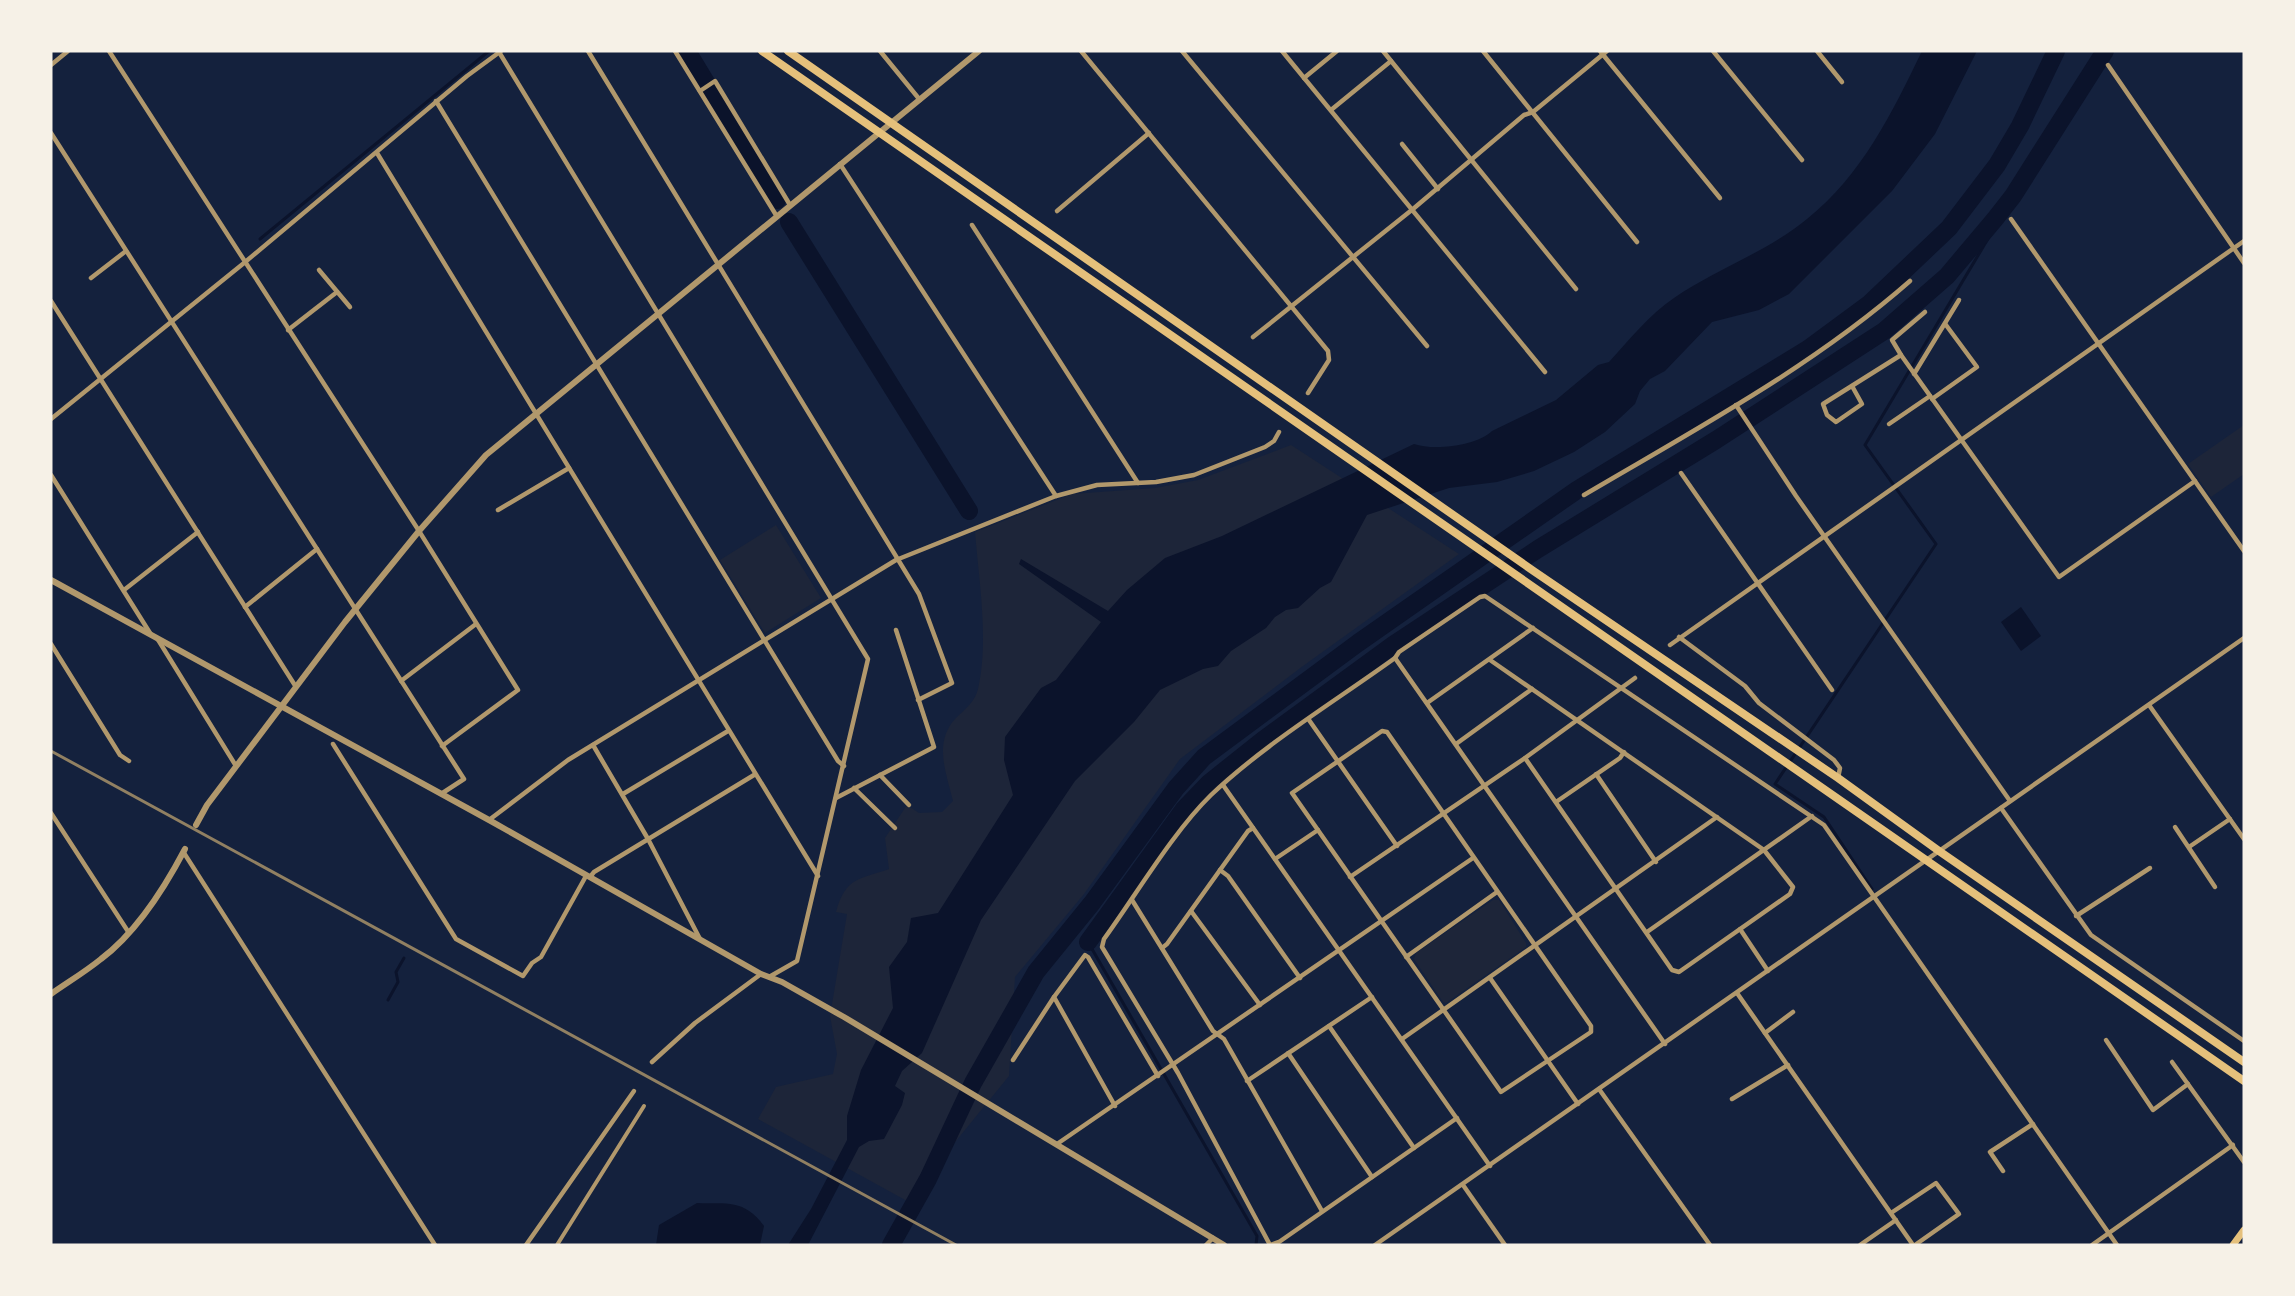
<svg xmlns="http://www.w3.org/2000/svg" width="2295" height="1296" viewBox="0 0 2295 1296" font-family="'Fira Sans Condensed',sans-serif">
	<rect width="100%" height="100%" fill="#14213d"/>
	<!-- green -->
	<g fill="#1d2539">
		<path d="M2244,425v49l-33,23 -23,-33z"/>
		<path d="M1291,445l168,109 -156,112 -123,93 -96,135 -69,83 -6,99 -102,125 -149,-82 18,-32 57,-13 4,-20 -7,-38 17,-102 -11,-2c10,-35 22,-32 53,-43l-4,-31 22,-33 12,8 23,-1 11,-11c-7,-29 -20,-59 3,-83 9,-9 19,-16 22,-29 11,-48 1,-108 -3,-157l97,-38 83,-6 43,-8z"/>
		<path d="M776,525l45,73 -56,35 -45,-73z"/>
		<path d="M1493,900h6l27,43v4l-80,56 -3,-1 -29,-43 2,-6z"/>
	</g>
	<!-- water -->
	<g fill="#0b132b">
		<path d="M1922,51h55l-42,83 -43,57 -103,103 -30,16 -47,12 -47,49 -15,8 -10,12 -5,13 -30,28 -31,20 -40,19 -37,11 -48,6 -82,27 -36,67 -11,6 -22,20 -12,2 -11,7 -9,11 -35,23 -13,15 -15,3 -43,21 -26,32 -59,59 -94,139 -59,133 -20,18 -7,15 10,7 -3,12 -18,34 -15,2 -10,6 -51,98h-20l23,-36 36,-69v-24l14,-46 32,-62 -4,-41 18,-25 4,-24 27,-5 75,-118 -9,-35 1,-23 36,-49 15,-8 45,-58 -82,-58 2,-5 87,52 19,-21 38,-32 57,-22 192,-92c20,7 62,2 78,-13l64,-31 42,-35 11,-3c19,-21 41,-48 65,-64 42,-29 93,-46 133,-79 55,-44 85,-106 115,-168z"/>
		<path d="M2021,607l20,29 -20,15 -20,-29z"/>
		<path d="M697,1203c29,1 48,-4 67,23l-4,19h-104l3,-20z"/>
	</g>
	<g fill="none" stroke-linecap="round" stroke-linejoin="round">
		<!-- stream -->
		<g stroke="#0b132b" stroke-width="3">
			<path d="M260,239l229,-188"/>
			<path d="M1872,889l-48,-72 -49,-33 161,-240 -71,-99 127,-213 -5,-4"/>
			<path d="M1088,942l169,294 -1,9"/>
			<path d="M388,1000l10,-18 -2,-10 8,-14"/>
		</g>
		<!-- river -->
		<g stroke="#0b132b" stroke-width="18">
			<path d="M687,51l90,149"/>
			<path d="M789,222l180,289"/>
			<path d="M1088,942l96,-133 25,-26 54,-43 130,-95 145,-96 178,-109 168,-109 63,-55 48,-57 18,-23 92,-145"/>
			<path d="M891,1245l37,-66 45,-96 63,-111 56,-69 84,-115 28,-31 154,-114 219,-153 231,-141 61,-45 80,-76 48,-63 23,-39 36,-75"/>
		</g>
		<!-- pedestrian -->
		<path stroke="#b1986c" stroke-width="4" d="M557,1245l87,-139"/>
		<!-- minor -->
		<g stroke="#b1986c" stroke-width="4.5">
			<path d="M109,51l310,480 99,159 -76,56"/>
			<path d="M588,51l331,543 33,89 -34,17"/>
			<path d="M675,51l101,164"/>
			<path d="M880,51l40,49"/>
			<path d="M1081,51l247,300 1,9 -21,33"/>
			<path d="M1182,51l245,295"/>
			<path d="M1282,51l263,321"/>
			<path d="M1383,51l193,238"/>
			<path d="M1483,51l154,191"/>
			<path d="M1600,51l120,147"/>
			<path d="M1713,51l89,109"/>
			<path d="M1817,51l25,31"/>
			<path d="M499,52l369,607 -71,302 -28,16"/>
			<path d="M51,65l17,-14"/>
			<path d="M2108,65l136,198"/>
			<path d="M1304,78l33,-27"/>
			<path d="M700,91l15,-10 75,124"/>
			<path d="M436,101l402,660 6,5"/>
			<path d="M1331,110l60,-49"/>
			<path d="M51,133l413,646 -23,15"/>
			<path d="M1402,144l36,45"/>
			<path d="M377,153l441,723"/>
			<path d="M840,164l216,332"/>
			<path d="M1057,211l92,-78"/>
			<path d="M2011,219l233,332"/>
			<path d="M972,225l166,258"/>
			<path d="M319,270l31,37"/>
			<path d="M91,278l35,-27"/>
			<path d="M51,301l245,386"/>
			<path d="M288,330l49,-38"/>
			<path d="M1253,337l160,-128 111,-94 9,-3 74,-61"/>
			<path d="M1901,355l158,222 136,-96"/>
			<path d="M1914,374l45,-74"/>
			<path d="M1852,386l10,18 -26,18 -9,-7 -4,-11 78,-49 -9,-15 33,-28"/>
			<path d="M1932,399l45,-32 -31,-42"/>
			<path d="M1736,405l60,91 214,305"/>
			<path d="M51,419l193,-156 223,-187 34,-25"/>
			<path d="M1889,424l41,-28"/>
			<path d="M1681,473l151,217"/>
			<path d="M51,475l99,158"/>
			<path d="M1584,495c112,-66 228,-128 326,-214"/>
			<path d="M498,510l71,-42"/>
			<path d="M124,590l74,-58"/>
			<path d="M245,607l72,-58"/>
			<path d="M1679,637l66,49 14,17 75,57 6,8 -2,10"/>
			<path d="M157,638l79,128"/>
			<path d="M51,644l69,111 9,6"/>
			<path d="M1670,645l574,-404"/>
			<path d="M1395,658l270,386"/>
			<path d="M1490,660l274,190 29,37 -3,7 -111,78 -7,-2 -147,-212"/>
			<path d="M401,681l75,-57"/>
			<path d="M1427,703l106,-75"/>
			<path d="M2149,705l95,134"/>
			<path d="M1309,720l88,126"/>
			<path d="M1382,731l5,1 204,294v6l-90,60 -209,-299z"/>
			<path d="M333,744l123,195 67,37 9,-13 9,-6 45,-81"/>
			<path d="M1456,744l76,-55"/>
			<path d="M593,745l55,94 52,100"/>
			<path d="M1596,774l60,88"/>
			<path d="M880,775l29,30"/>
			<path d="M1223,785l267,381"/>
			<path d="M854,788l41,40"/>
			<path d="M623,794l105,-63"/>
			<path d="M836,798l98,-51 -38,-117"/>
			<path d="M1556,802l64,-44 4,-6"/>
			<path d="M2001,808l90,127 153,106"/>
			<path d="M51,813l78,120"/>
			<path d="M489,820l79,-60 328,-200 160,-64 41,-11 59,-3 38,-7 71,-28 9,-6 5,-9"/>
			<path d="M2175,827l40,60"/>
			<path d="M2189,847l41,-28"/>
			<path d="M184,853l251,392"/>
			<path d="M1275,859l43,-29"/>
			<path d="M1220,870l8,6 72,102"/>
			<path d="M590,877l4,-5 160,-97"/>
			<path d="M1350,877l175,-119 110,-80"/>
			<path d="M1132,900l81,131 11,8 98,172"/>
			<path d="M1191,911l69,94"/>
			<path d="M2076,916l74,-48"/>
			<path d="M1740,929l28,42"/>
			<path d="M1647,932l165,-116"/>
			<path d="M1162,948l5,-4 81,-113 5,-3"/>
			<path d="M1406,957l91,-65"/>
			<path d="M1490,978l88,126"/>
			<path d="M1737,993l176,252"/>
			<path d="M1329,1026l85,122"/>
			<path d="M1765,1033l28,-21"/>
			<path d="M1402,1039l315,-222"/>
			<path d="M2106,1040l47,70 35,-26"/>
			<path d="M1288,1053l84,124"/>
			<path d="M1013,1060l41,-63"/>
			<path d="M652,1062l43,-39 66,-49"/>
			<path d="M2172,1062l72,100"/>
			<path d="M1247,1081l125,-84"/>
			<path d="M1599,1089l111,156"/>
			<path d="M1732,1099l56,-34"/>
			<path d="M1115,1106l-61,-109 31,-42 3,2 70,119"/>
			<path d="M1057,1144l416,-286"/>
			<path d="M2003,1171l-13,-19 43,-28"/>
			<path d="M1463,1185l42,60"/>
			<path d="M1891,1213l45,-30 23,31 -44,31"/>
			<path d="M526,1245l108,-154"/>
			<path d="M1206,1245l7,-7"/>
			<path d="M1270,1245l-92,-172 -76,-126 2,-8c32,-44 69,-107 107,-144 55,-52 123,-93 184,-137l4,-6 81,-55 5,-1 339,229 293,420"/>
			<path d="M1270,1245l9,-3 178,-124"/>
			<path d="M1375,1245l869,-607"/>
			<path d="M1860,1245l36,-25"/>
			<path d="M2092,1245l141,-100"/>
		</g>
		<!-- tertiary -->
		<g stroke="#b1986c" stroke-width="6">
			<path d="M51,580l438,240 272,154 21,8 62,35 380,228"/>
			<path d="M196,825l11,-20 138,-183 74,-91 67,-76 493,-404"/>
			<path d="M51,994c17,-12 34,-22 50,-35 36,-27 63,-70 84,-110"/>
		</g>
		<!-- secondary -->
		<path stroke="#e5c07b" stroke-width="7" d="M2233,1245l11,-15"/>
		<!-- trunk -->
		<g stroke="#e5c07b" stroke-width="8">
			<path d="M762,51l1482,1030"/>
			<path d="M788,51l747,521 303,206 101,73 305,211"/>
		</g>
		<!-- rail -->
		<path stroke="#918062" stroke-width="3" d="M51,751l905,494"/>
	</g>
	<!-- border -->
	<rect width="2295" height="1296" fill="none" stroke="#f6f1e7" stroke-width="105"/>
</svg>
